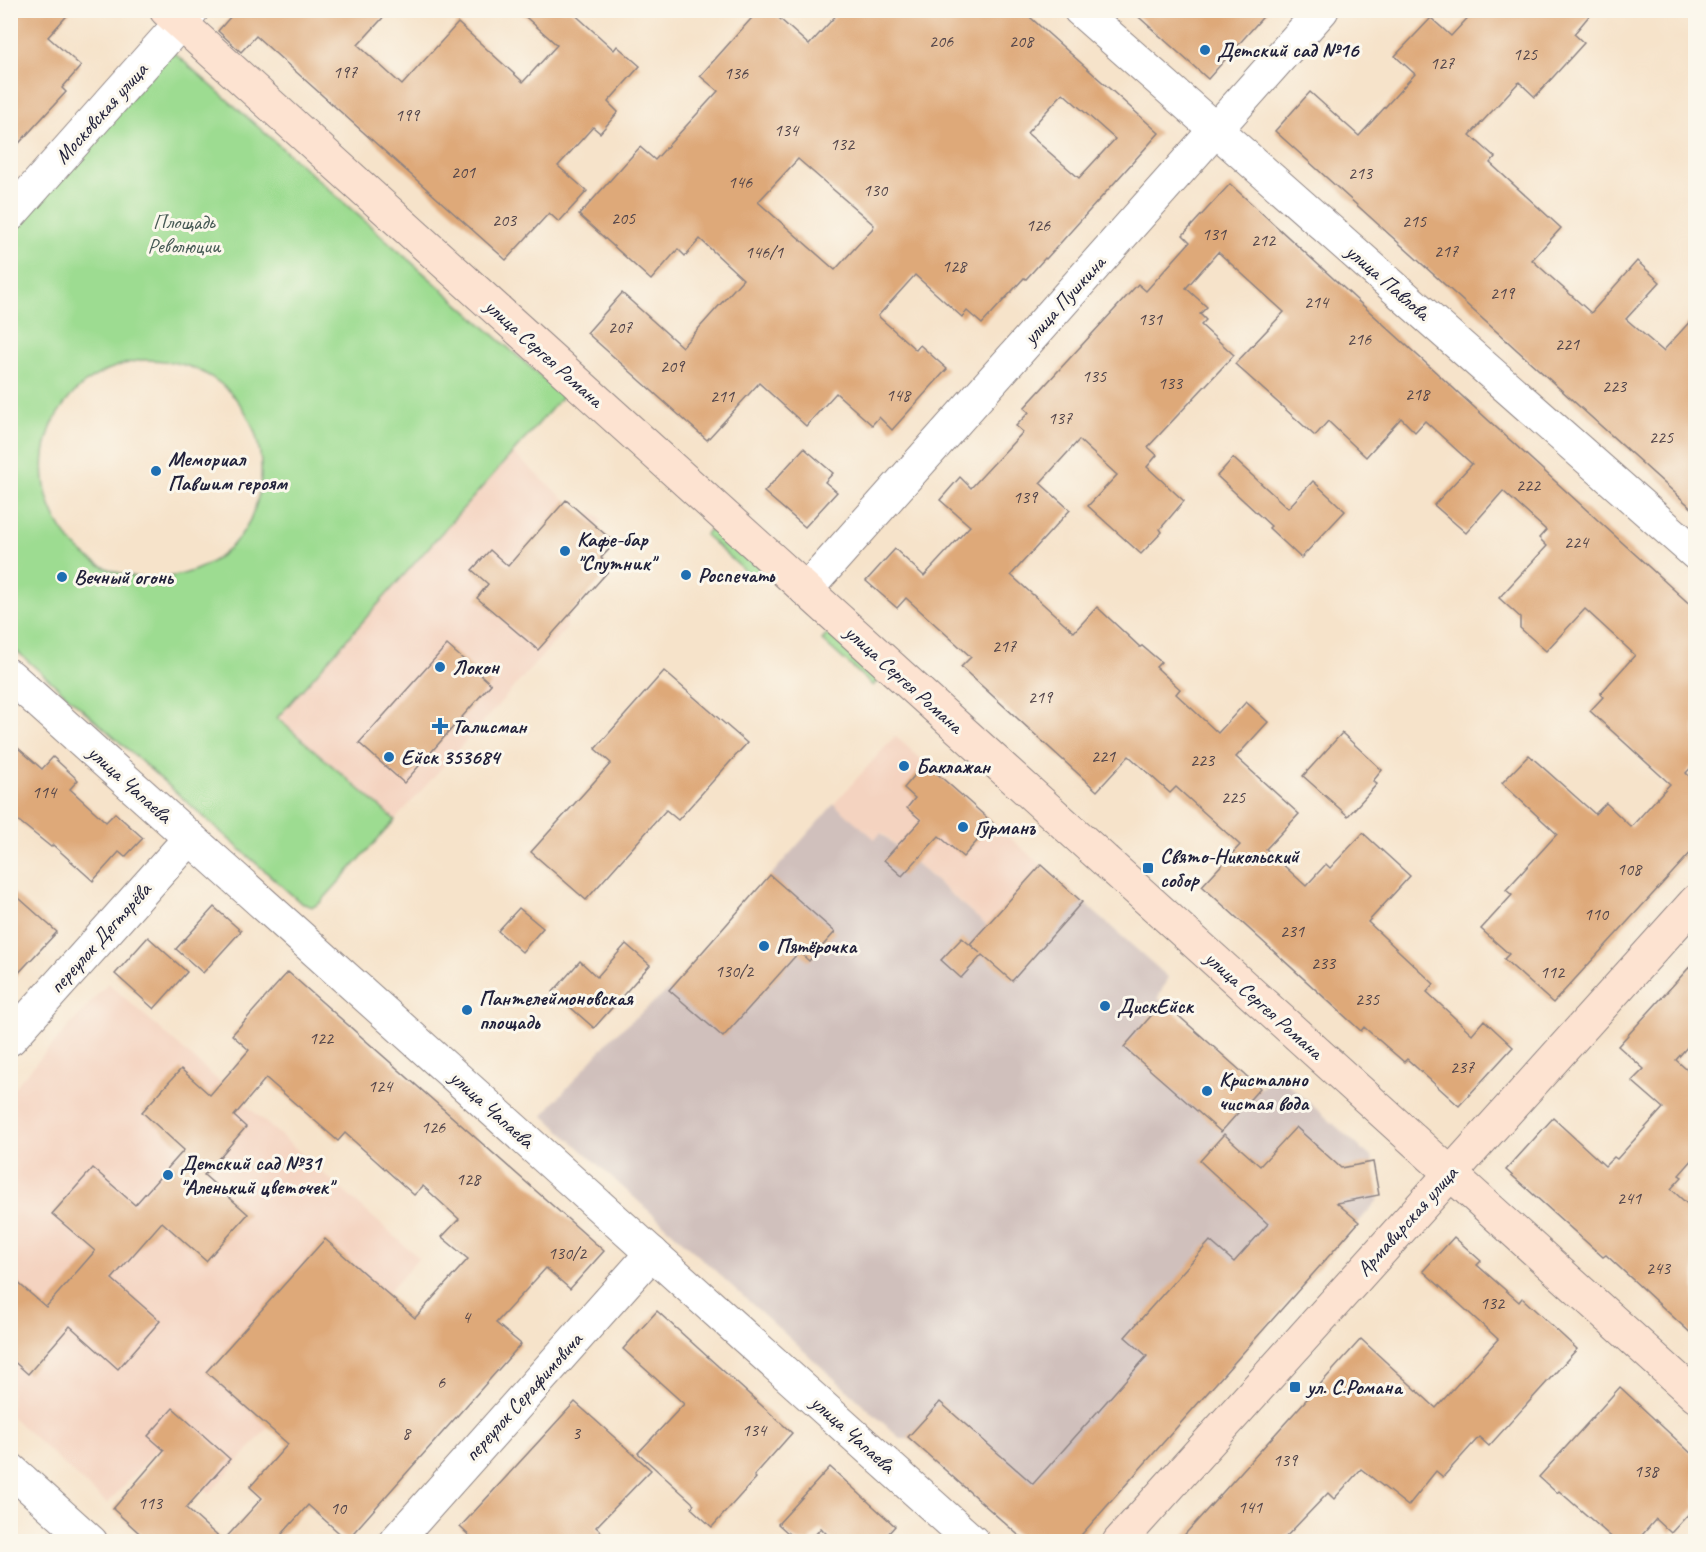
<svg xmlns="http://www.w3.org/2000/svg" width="1706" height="1552" viewBox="0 0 1706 1552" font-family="Caveat,sans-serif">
	<rect width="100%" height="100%" fill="#fbf7ec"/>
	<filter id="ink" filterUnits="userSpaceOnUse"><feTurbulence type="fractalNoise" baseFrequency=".0167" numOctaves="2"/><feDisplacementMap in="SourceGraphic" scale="12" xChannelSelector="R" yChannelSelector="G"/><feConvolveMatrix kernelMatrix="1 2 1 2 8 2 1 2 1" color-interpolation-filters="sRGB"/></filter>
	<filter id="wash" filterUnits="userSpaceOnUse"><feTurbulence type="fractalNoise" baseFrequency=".008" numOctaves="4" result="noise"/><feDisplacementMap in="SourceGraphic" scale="24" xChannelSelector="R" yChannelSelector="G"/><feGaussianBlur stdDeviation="1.35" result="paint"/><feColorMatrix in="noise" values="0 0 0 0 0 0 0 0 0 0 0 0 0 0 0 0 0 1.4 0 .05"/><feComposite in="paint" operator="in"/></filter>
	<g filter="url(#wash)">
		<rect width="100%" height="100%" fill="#f6e3ca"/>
		<!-- built -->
		<g fill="#f4d3c0">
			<path d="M512,452l73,66 7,-7 10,9 -6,7 19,16 -14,15 10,10 -44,50v10l-172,192 -119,-102z"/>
			<path d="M895,736l146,129 -54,61 -105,-93 -7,7 -41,-36z"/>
			<path d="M108,983l311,275 -210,236 -52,-45 -50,55 -96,-88v-325z"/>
		</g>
		<!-- industrial -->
		<path fill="#d0c0bc" d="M834,804l41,35 6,-6 106,93 54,-61 127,112 -10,21 102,90 19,-12 93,82 7,37 -3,1 3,3 -304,342h-50l-117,-103 -7,1 -358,-324 70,-79 56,-46z"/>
		<!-- green -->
		<g fill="#9ddc91" stroke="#607f66" stroke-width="1.5" fill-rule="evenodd">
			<path d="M172,51l391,345 -286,322 118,102 -75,83 -7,4 -12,-4 -290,-257v-412zM141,360c151,-5 162,204 20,218 -21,2 -42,-3 -61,-13 -61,-34 -77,-120 -27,-171 18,-20 42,-29 68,-34z"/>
			<path d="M717,526l52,41 -13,14 -51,-46 6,-7z"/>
			<path d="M835,626l45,52 -7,8 -51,-46z"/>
		</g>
		<g id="blocks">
			<!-- building -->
			<g fill="#dea979" fill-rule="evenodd">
				<path d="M10,10h62l-24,27 33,29 -19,22 4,4 -56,61z"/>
				<path d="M228,10h162l-32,35 44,40 56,-62 65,59 34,-37 -39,-35h52l44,40 3,-4 23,20 -32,36 10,10 -18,21 -7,-6 -35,39 29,25 -28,31 -10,-9 -43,47 -250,-224 -15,16 -23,-21 14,-16z"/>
				<path d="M759,10h11l39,35 32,-35h181l137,123 -113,126 -1,-1 -19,21 -2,-1 -42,46 -15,-13 -5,6 -47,-42 -37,41 38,34 4,-5 27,24 -55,61 -13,-13 -7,8 -36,-32 -30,33 -47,-43 -52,57 -120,-107 35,-40 60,54 61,-68 -43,-40 -15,17 -7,-7 -27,31 -72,-65 61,-68 15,13 63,-69 -18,-15zM1063,93l52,46 -36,39 -52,-45zM798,159l76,66 -1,3 -38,42 -77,-68z"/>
				<path d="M1131,10h138l-61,69z"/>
				<path d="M1475,10h119l-20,24 10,9 -49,54 -16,-15 -49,53 25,22 -5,6 71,65 -29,32 59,53 46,-52 23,21 -34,37 37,32 32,-35v195l-420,-380 35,-39 49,44 56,-62 -20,-18 36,-38 20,18z"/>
				<path d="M1230,184l465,425v154l-9,10 9,9v66l-142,155 -49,-44 5,-5 -28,-25 31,-34 -6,-5 51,-56 -55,-51 27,-28 66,59 11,-11 25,24 39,-43 -80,-73 13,-14 -3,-3 35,-39 -50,-46 -39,42 -26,-23v-11l-21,-19 48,-52 -8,-8 7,-8 -43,-39 -37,42 -32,-28 38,-41 -47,-43 -10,11 -14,-14 -35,39 -38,-36 -13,15 -80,-72 49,-52 -66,-60 -32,36 21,19 -7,7 6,6 -5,5 33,30 -86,92 9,8 -10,12 37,34 -24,28 2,3 -21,22 -53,-48 29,-31 -38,-35 -39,43 30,27 -59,65 63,57 23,-25 43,40 2,-1 19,16 -5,5 24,22 -4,5 42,39 28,-31 22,20 -32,35 63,57 -33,35 40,37 20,-22 4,4 33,-35 47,43 -42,46 66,62 -7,8 45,42 12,-14 29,27 -54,59 -52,-47 -3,3 -40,-35 -3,4 -159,-145 38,-41 -64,-58 -6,6 -41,-37 -32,35 -136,-124 10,-10 -65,-59 -9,10 -31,-27 29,-32 29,27 46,-50 -30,-26 20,-23 11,11 52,-56 -7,-6 13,-14 -5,-4 114,-124 8,7 44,-49 -7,-7z"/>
				<path d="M804,448l29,25 -8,9 12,10 -32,35 -41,-35z"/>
				<path d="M1233,458l55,50 25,-27 32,30 -44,47 -32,-30 2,-2 -54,-50z"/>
				<path d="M566,500l49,43 -14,15 10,10 -73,82 -61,-52 11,-14 -16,-14 18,-20 18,16z"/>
				<path d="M447,645l44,39 -87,99 -45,-40z"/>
				<path d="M664,671l83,72 -69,77 -12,-10 -80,90 -55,-48 80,-89 -16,-14z"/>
				<path d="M1342,733l40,37 -9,11 4,3 -29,32 -45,-40z"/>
				<path d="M10,741l32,28 11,-12 25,23 -8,9 36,33 9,-9 28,25 -18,19 -6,-5 -26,29 -40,-36 -2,2 -41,-33z"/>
				<path d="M925,763l68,60 -30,34 -24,-21 -37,40 -18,-16 37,-40 -14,-12 8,-10 -11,-10z"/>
				<path d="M1041,865l41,37 -70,79 -30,-26 -21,23 -20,-18 21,-22 18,15 -10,-9z"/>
				<path d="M770,875l65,57 -26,29 -10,-9 -76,85 -54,-47z"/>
				<path d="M10,890l47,42 -47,50z"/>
				<path d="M214,907l27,24 -38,42 -27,-24z"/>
				<path d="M519,908l24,20 -21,24 -24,-21z"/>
				<path d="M148,937l39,35 -33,37 -39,-35z"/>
				<path d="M626,944l24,21 -56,63 -41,-36 27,-31 17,16z"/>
				<path d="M1695,961v77l-19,22 19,17v80l-16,18 3,2 -11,12 24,22v126l-89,-82 -3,2 -97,-87 47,-52 52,48 9,-9 3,2 46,-51 -31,-27 12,-12 -26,-23z"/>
				<path d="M288,972l316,279 -34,38 -24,-21 -50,55 25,21 -174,196 -39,-35 -33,37h-126l-36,-33 51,-59 -16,-14 25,-28 57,51 -44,49 37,33 39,-43 -12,-11 38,-43 -82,-72 119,-133 90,79 53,-59 -26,-22 17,-18 -36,-33 -9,9 -69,-62 -7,8 -72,-63 -32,38 12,11 -42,48 44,39 -42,47 -44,-39 -50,57 48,42 -42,48 -48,-43 -42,48 -18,-16v-82l36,31 49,-56 -43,-37 41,-46 42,37 49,-55 -42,-38 39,-43 29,26 39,-45 -17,-15z"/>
				<path d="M1163,1002l97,86 -39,44 -97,-85z"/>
				<path d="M1296,1127l45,41 32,-6 6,33 -42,8 22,19 -284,320h-49l-118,-105 32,-35 93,82 114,-128 -22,-19 85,-96 24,21 34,-38 -68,-63 24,-27 36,32z"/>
				<path d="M1454,1237l27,24 -4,4 42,37 3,-4 55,51 -88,97 -10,-9 -36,40 -7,-6 -28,35 -47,-37 -27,30 -6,-6 -47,49h-103l183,-203 75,69 62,-69 -75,-68z"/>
				<path d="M657,1311l135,122 -38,43 2,2 -44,49 -21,-19 3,-4 -56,-51 46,-49 -61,-55z"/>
				<path d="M1620,1387l75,70v50l-24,26 -15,-14 -20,23h-19l-58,-51 -2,2 -18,-16z"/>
				<path d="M575,1402l76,68 -55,57 16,15h-136l-16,-15z"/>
				<path d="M830,1467l65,59 -14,16h-47l-13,-14 -12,14h-11l-20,-18z"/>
			</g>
		</g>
	</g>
	<g filter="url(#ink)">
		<use href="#blocks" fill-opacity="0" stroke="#8c8282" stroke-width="1.5"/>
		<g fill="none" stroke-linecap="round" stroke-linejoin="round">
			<defs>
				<g id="street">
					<path d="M1080,10l616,544"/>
					<path d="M10,215l182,-205"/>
					<path d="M806,590l516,-580"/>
					<path d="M10,676l963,866"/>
					<path d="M10,1039l180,-201"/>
					<path d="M10,1469l81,73"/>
					<path d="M395,1542l257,-289"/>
				</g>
				<g id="secondary">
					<path d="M166,10l1530,1386"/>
					<path d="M1119,1542l577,-641"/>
				</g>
			</defs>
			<!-- street casing -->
			<use href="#street" stroke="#8c8282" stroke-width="35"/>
			<!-- secondary casing -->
			<use href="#secondary" stroke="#8c8282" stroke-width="35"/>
			<!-- street -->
			<use href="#street" stroke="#fff" stroke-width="33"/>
			<!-- secondary -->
			<use href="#secondary" stroke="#fde3d1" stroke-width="33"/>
		</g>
	</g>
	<!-- markers -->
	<g fill="#1f6fb2" stroke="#fbf7ec" stroke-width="2">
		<circle cx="1205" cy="50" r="6"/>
		<circle cx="156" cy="471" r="6"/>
		<circle cx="565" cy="551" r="6"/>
		<circle cx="686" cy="575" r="6"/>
		<circle cx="62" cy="577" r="6"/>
		<circle cx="440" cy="667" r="6"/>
		<path d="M437 717h6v6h6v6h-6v6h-6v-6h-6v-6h6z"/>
		<circle cx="389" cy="757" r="6"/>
		<circle cx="904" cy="766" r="6"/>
		<circle cx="963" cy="827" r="6"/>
		<rect x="1142" y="862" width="12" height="12" rx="3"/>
		<circle cx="764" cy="946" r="6"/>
		<circle cx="1105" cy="1006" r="6"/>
		<circle cx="467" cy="1010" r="6"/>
		<circle cx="1207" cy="1091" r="6"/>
		<circle cx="168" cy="1175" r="6"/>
		<rect x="1289" y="1381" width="12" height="12" rx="3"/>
	</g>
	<g text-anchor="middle" stroke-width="6" stroke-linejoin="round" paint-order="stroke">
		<!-- number labels -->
		<g font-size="18" fill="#51444a">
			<text x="941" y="47">206</text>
			<text x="1021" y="47">208</text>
			<text x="1525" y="60">125</text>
			<text x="1442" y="69">127</text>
			<text x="345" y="78">197</text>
			<text x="736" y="79">136</text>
			<text x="407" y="121">199</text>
			<text x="786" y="136">134</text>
			<text x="842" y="150">132</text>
			<text x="463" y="178">201</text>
			<text x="1360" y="179">213</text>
			<text x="740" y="188">146</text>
			<text x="875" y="196">130</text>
			<text x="623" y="224">205</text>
			<text x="504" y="226">203</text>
			<text x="1414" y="227">215</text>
			<text x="1038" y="231">126</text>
			<text x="1214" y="240">131</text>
			<text x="1263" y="246">212</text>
			<text x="1446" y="257">217</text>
			<text x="764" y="258">146/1</text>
			<text x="954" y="272">128</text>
			<text x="1502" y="299">219</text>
			<text x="1316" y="308">214</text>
			<text x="1150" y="325">131</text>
			<text x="620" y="333">207</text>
			<text x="1359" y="345">216</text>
			<text x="1567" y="350">221</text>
			<text x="672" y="372">209</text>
			<text x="1094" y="382">135</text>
			<text x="1170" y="389">133</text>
			<text x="1614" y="392">223</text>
			<text x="1417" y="400">218</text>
			<text x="898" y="401">148</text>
			<text x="722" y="402">211</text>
			<text x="1060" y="424">137</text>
			<text x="1661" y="443">225</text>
			<text x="1528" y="491">222</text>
			<text x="1025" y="503">139</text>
			<text x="1576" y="548">224</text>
			<text x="1004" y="652">217</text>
			<text x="1040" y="703">219</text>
			<text x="1103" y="762">221</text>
			<text x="1202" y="766">223</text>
			<text x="44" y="798">114</text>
			<text x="1233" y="803">225</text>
			<text x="1629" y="875">108</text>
			<text x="1596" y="920">110</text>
			<text x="1292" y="937">231</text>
			<text x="1323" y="969">233</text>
			<text x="734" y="977">130/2</text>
			<text x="1552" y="978">112</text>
			<text x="1367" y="1005">235</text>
			<text x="321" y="1044">122</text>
			<text x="1462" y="1073">237</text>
			<text x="380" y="1092">124</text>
			<text x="433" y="1133">126</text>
			<text x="468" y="1185">128</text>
			<text x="1629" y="1204">241</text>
			<text x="567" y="1259">130/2</text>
			<text x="1658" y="1274">243</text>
			<text x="1492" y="1309">132</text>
			<text x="466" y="1323">4</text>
			<text x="441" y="1388">6</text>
			<text x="754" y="1436">134</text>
			<text x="406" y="1439">8</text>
			<text x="576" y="1439">3</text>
			<text x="1285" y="1466">139</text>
			<text x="1646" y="1477">138</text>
			<text x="150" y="1509">113</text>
			<text x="1250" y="1513">141</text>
			<text x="338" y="1514">10</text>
		</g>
		<!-- poi labels -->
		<g font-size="21" font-weight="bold" fill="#22223b" stroke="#fbf7ec" text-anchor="start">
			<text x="1217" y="57">Детский сад №16</text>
			<text x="168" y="466">Мемориал<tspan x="168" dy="24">Павшим героям</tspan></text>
			<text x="577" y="546">Кафе-бар<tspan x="577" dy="24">"Спутник"</tspan></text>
			<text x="698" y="582">Роспечать</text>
			<text x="74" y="584">Вечный огонь</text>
			<text x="452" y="674">Локон</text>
			<text x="452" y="733">Талисман</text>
			<text x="401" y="764">Ейск 353684</text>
			<text x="916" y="773">Баклажан</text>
			<text x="975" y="834">Гурманъ</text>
			<text x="1160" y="863">Свято-Никольский<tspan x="1160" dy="24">собор</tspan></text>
			<text x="776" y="953">Пятёрочка</text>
			<text x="479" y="1005">Пантелеймоновская<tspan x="479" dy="24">площадь</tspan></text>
			<text x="1117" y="1013">ДискЕйск</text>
			<text x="1219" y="1086">Кристально<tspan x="1219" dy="24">чистая вода</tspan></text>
			<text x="180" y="1170">Детский сад №31<tspan x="180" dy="24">"Аленький цветочек"</tspan></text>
			<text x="1307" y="1394">ул. С.Романа</text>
		</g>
		<!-- street labels -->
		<g font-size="21" fill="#22223b" stroke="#fbf7ec">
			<text transform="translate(101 113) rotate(-48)" y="7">Московская улица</text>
			<text transform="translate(1388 282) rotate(41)" y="7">улица Павлова</text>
			<text transform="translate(1064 300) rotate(-48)" y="7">улица Пушкина</text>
			<text transform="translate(544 353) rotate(42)" y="7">улица Сергея Романа</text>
			<text transform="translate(904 679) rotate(42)" y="7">улица Сергея Романа</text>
			<text transform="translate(130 784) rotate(42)" y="7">улица Чапаева</text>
			<text transform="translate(100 938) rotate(-48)" y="7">переулок Дегтярёва</text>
			<text transform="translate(1264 1005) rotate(42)" y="7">улица Сергея Романа</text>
			<text transform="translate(492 1109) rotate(42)" y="7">улица Чапаева</text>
			<text transform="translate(1407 1221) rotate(-48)" y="7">Армавирская улица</text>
			<text transform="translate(523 1397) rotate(-48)" y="7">переулок Серафимовича</text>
			<text transform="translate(853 1434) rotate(42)" y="7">улица Чапаева</text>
		</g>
		<!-- park labels -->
		<g font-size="21" fill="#475a55" stroke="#fbf7ec">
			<text x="184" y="229">Площадь<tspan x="184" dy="24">Революции</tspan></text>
		</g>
	</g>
	<!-- margin -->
	<rect width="1706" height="1552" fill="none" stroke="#fbf7ec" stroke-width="36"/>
</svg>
